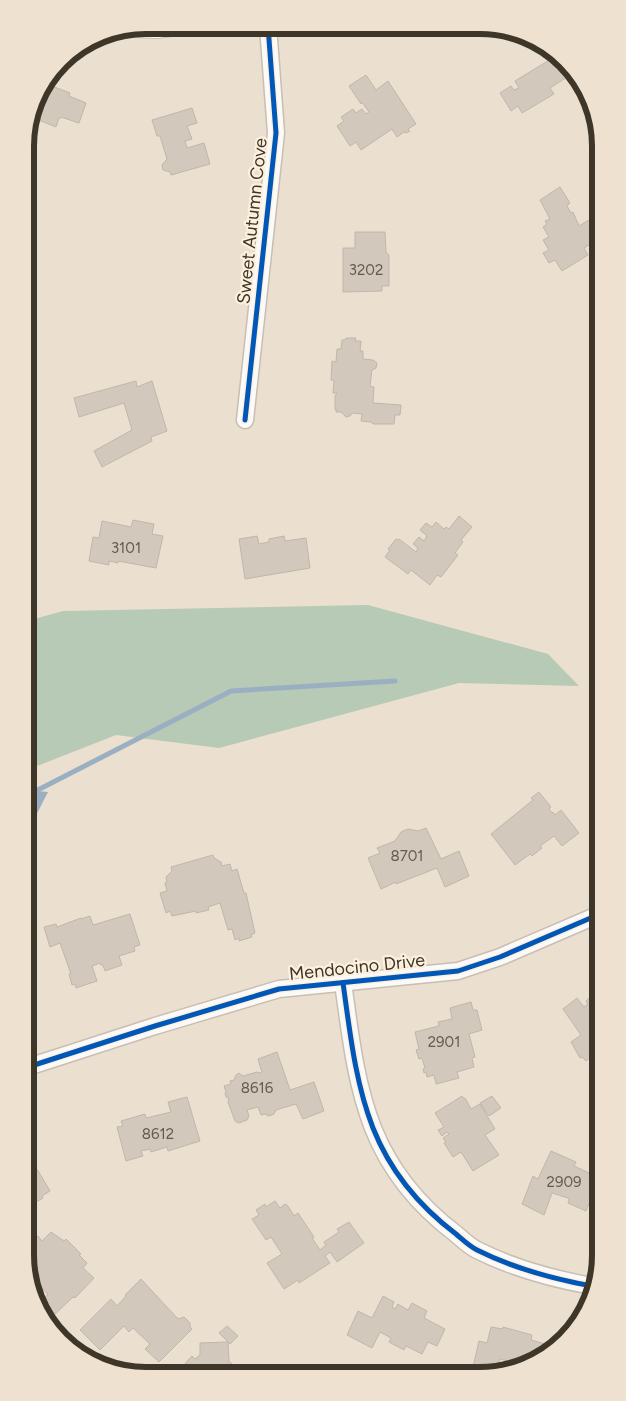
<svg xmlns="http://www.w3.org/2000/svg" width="626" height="1401" viewBox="0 0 626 1401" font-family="Figtree,sans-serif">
	<rect width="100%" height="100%" fill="#ebdfcf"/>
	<!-- forest -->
	<path fill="#b6cab5" d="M368,605l180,49 31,32 -120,-3 -240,65 -103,-13 -89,35v-149l36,-10z"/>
	<!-- water -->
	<path fill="#9ab0c2" d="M27,790l21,2 -20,39z"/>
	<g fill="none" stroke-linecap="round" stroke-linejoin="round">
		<!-- stream -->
		<path stroke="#9ab0c2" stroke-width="5" d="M28,795l203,-104 164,-10"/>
	</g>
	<!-- building -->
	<g fill="#d3c8bc" stroke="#c1b6ab">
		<path d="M562,58l10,16 -22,14 4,6 -32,19 -4,-7 -7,5 -11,-18 11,-7 3,4 5,-2 -4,-7 36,-22 2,4z"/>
		<path d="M366,75l10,15 12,-9 28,43 -8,5 2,2 -4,2 -2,-1 -7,5 -5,-8 -31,21 -5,-8 -6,4 -13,-20 7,-5 -3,-4 12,-8 3,4 6,-4 4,5 3,-2 -7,-10 -1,2 -12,-18z"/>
		<path d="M52,86l18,7 -1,3 17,7 -7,20 -18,-6v1h-2l-3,9 -25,-10 5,-21 2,1 2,-6 9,3z"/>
		<path d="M192,108l5,15 -10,3 5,13 -7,2 2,7 17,-5 6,21 -39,11 -1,-3 -7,-2 -1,-5 5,-6 -7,-23h-3l-5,-16z"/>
		<path d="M560,187l10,16 -3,3 4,7 2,-1 6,14 18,-11v25l-13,8 4,7 -26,16 -7,-11 -6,3 -6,-10 6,-3 -6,-10 6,-3 -6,-10 4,-3 -2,-3 5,-2 -10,-19z"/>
		<path d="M355,232h30l1,20 3,3v31h-7v5l-39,1v-44h12z"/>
		<path d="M346,338h10l-1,3h6l-1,10h3v8l10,1 4,3 -1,5 -4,2 -2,16 4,1 -1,16 28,2 -1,10h-5l-1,9h-21l-2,-2 -10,-1 1,-7 -9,-1 -3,3 -4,1 -5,-5h-5l1,-2h-2v-14l2,-3h-4l1,-13h-3l1,-19 4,1 1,-13h4l1,-9h3z"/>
		<path d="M136,381l1,6 15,-6 15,50 -16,6 1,4 -50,26 -8,-16 38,-21 -8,-27 -45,14 -5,-19z"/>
		<path d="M459,516l13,11 -11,13 2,2 -8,11 3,2 -17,22 -4,-2 -7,10 -19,-15 -3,4 -23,-17 5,-7 -2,-1 8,-10 2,1 1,-1 17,13 2,-4 -5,-4 6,-7 5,4 3,-5 -7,-6 6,-7 6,4 4,-5 8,7 2,-2 3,2z"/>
		<path d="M133,520l21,4 -2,10 11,2 -7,32 -38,-7v2l-9,-2v4l-20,-4 4,-24 6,1 3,-17 29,6z"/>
		<path d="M257,536l2,8 10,-2v-3l15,-3 1,5 21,-3 4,30 -65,11 -6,-40z"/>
		<path d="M539,792l12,15 -2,2 3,4 1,-1 2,3 6,-5 18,23 -17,13 -8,-10 -14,10 2,2 -10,8 -2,-2 -15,11 -24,-31 42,-34 -2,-2z"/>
		<path d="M426,828l15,31 18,-8 10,25 -24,11 -8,-19 -41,16v-2l-15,7 -13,-31 12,-5 -3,-5 18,-7 6,-9 7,-3 10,2z"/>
		<path d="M213,855l1,3 7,4 1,4 8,-2 2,7 5,-2 7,24h2l9,40 -4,2 1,2 -13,4v-3l-4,2 -3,-11 -4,1 -8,-27 -12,4 1,3 -13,3v-2l-24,5 -2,-5 -4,2 -6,-20 7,-2 -2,-8 2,-1 -1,-5 6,-6 -1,-4z"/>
		<path d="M130,914l10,31 -6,2 1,4 -16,5 3,9 -17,6 -2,-6h-2l-1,-2 -8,3 5,15 -21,7 -1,-4 -3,1 -3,-11h2l-11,-31 -10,4 -6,-20 12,-3 1,3 24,-9v1l9,-3 3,9z"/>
		<path d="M600,986v68l-1,3 -7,2 -1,-2 -5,4 -4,-4 -2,1 -9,-16 10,-7 -18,-26 14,-11 7,9 4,-3 -2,-3 7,-6 3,3 2,-1 -3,-4z"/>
		<path d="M471,1002l2,8h4l5,20 -13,4 6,23 -3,1 2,9 -17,5 2,6 -23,6 -2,-9 -7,2 -1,-5 -2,1 -1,-4 2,-1 -3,-10 -3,1 -3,-9 3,-1 -4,-17 24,-6 -1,-4 14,-3 -2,-11z"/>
		<path d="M277,1052l13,38 24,-8 10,29 -21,8 -7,-15 -20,6 -2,4 -5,2 -4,-2 -4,1 -3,-8 -11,3 2,6 -2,4 -8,3 -4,-2 -7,-19 1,-4 -3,-1 -1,-3 1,-2 -2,-6 7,-2 -1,-3 4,-1 2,-5 3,-2 4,3 14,-4 3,1 2,-1 -4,-13z"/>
		<path d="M462,1096l2,3 1,-1 6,11 9,-5 15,25 -10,6 14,20 -26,16 -12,-19 -8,5 -9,-14 2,-1 -3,-4 6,-4 -2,-2 -5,4 -4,-6 6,-3 -9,-14z"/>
		<path d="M492,1096l9,12 -12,8 -9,-13z"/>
		<path d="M187,1097l13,44 -32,10 -1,-4 -16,5 -1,-3 -9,2 2,5 -17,5 -9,-34 6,-1 -2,-5 24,-7 1,4 25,-6 -3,-10z"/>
		<path d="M551,1151l25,11 -2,4 26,12 -14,33 -18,-8 1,-4 -1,-1 -16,-5 -8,22 -22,-11 11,-28 5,3z"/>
		<path d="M37,1169l13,22 -8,5 1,2 -14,8v-34z"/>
		<path d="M275,1201l5,7 5,-4 3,2 6,10 4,-3 16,24 -2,1 8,12 6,-5 -2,-3 15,-10 -2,-3 12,-7 15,21 -27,19 -7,-10 -5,4 5,7 -31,20 -1,-3 -14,9 -17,-26 15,-9 -11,-17 -5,3 -14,-21 7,-4 -3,-5 9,-6 1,3z"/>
		<path d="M51,1232l13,9 2,-2 15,15 -2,1 8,8 -4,5 11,10 -19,20 -2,-1 -19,18 -6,-6 -2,3 -7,-9 9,-9 -8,-7 -2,2 -7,-8 5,-5 -7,-7 1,-3 -1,-18 6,-6 -2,-2 5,-4 4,5z"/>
		<path d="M141,1279l37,40 6,-2 6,6v4l2,2 -33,33 -14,-13 5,-5 -17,-16 -4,4 -5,-6 -24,24 -20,-20 31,-31 6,7 9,-10 -1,-1z"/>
		<path d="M383,1296l11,6 -2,5 3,2 3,-5 10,6 4,-7 15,8 -3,7 21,11 -8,17 -9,-4 -6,12 -16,-8 -2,4 -15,-8 2,-4 -11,-6 -8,16 -25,-13 11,-24 14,7z"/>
		<path d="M227,1326l11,10 -8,8 -11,-11z"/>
		<path d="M491,1327l12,2v-2l29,8 -1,5 18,5 -1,4 4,1v2l-4,4 -26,11v-2l-22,-6 -4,13h-29l2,-6 4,1 6,-26 8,2z"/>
		<path d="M228,1342l1,19 10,10 -1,2h-64l4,-4 3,4 4,-4 -2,-3 9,-10 3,3 5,-4v-12z"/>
	</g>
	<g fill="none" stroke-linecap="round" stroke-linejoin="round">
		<defs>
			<g id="minor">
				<path d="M245,420l31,-287 -8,-107"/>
				<path d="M343,983c7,49 12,99 30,145 17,43 46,78 83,106 6,5 13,12 21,16 36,18 76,29 115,36"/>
				<path d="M28,1067l127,-41 124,-37 179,-18 42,-14 100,-43"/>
			</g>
			<path id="tertiary" d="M135,27l22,1 20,-3"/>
		</defs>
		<!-- minor casing -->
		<use href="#minor" stroke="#c8beb2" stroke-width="19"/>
		<!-- tertiary casing -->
		<use href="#tertiary" stroke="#c8beb2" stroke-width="22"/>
		<!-- minor -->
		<use href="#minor" stroke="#fcfaf8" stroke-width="16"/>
		<!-- tertiary -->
		<use href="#tertiary" stroke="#fcfaf8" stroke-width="20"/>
		<defs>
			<g id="cycleway">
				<path d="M245,420l31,-287 -8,-107"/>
				<path d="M343,983c7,49 12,99 30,145 17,43 46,78 83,106 6,5 13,12 21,16 36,18 76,29 115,36"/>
				<path d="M28,1067l127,-41 124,-37 179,-18 42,-14 100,-43"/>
			</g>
		</defs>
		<!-- cycleway casing -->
		<use href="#cycleway" stroke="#fdf0dd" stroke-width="8"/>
		<!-- cycleway -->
		<use href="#cycleway" stroke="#0057b8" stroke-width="5"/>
	</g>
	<g text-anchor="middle" stroke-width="4.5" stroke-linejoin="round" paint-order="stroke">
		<!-- number labels -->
		<g font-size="15" fill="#645a4e">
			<text x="366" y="275">3202</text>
			<text x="126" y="553">3101</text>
			<text x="407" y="861">8701</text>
			<text x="444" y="1047">2901</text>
			<text x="257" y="1093">8616</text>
			<text x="158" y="1139">8612</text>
			<text x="564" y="1187">2909</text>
		</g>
		<!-- street labels -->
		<g font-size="18" fill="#3f362a" stroke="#fdf0dd">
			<text transform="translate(252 221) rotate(-84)" y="6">Sweet Autumn Cove</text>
			<text transform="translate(357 967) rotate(-6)" y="6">Mendocino Drive</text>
		</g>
	</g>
	<!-- crop -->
	<path d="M0 0H626V1401H0ZM146 34H480A112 112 0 0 1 592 146V1255A112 112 0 0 1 480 1367H146A112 112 0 0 1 34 1255V146A112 112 0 0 1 146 34Z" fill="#eee1cf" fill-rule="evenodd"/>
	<path fill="none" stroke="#3f362a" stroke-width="6" d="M146 34H480A112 112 0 0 1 592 146V1255A112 112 0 0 1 480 1367H146A112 112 0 0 1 34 1255V146A112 112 0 0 1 146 34Z"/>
</svg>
